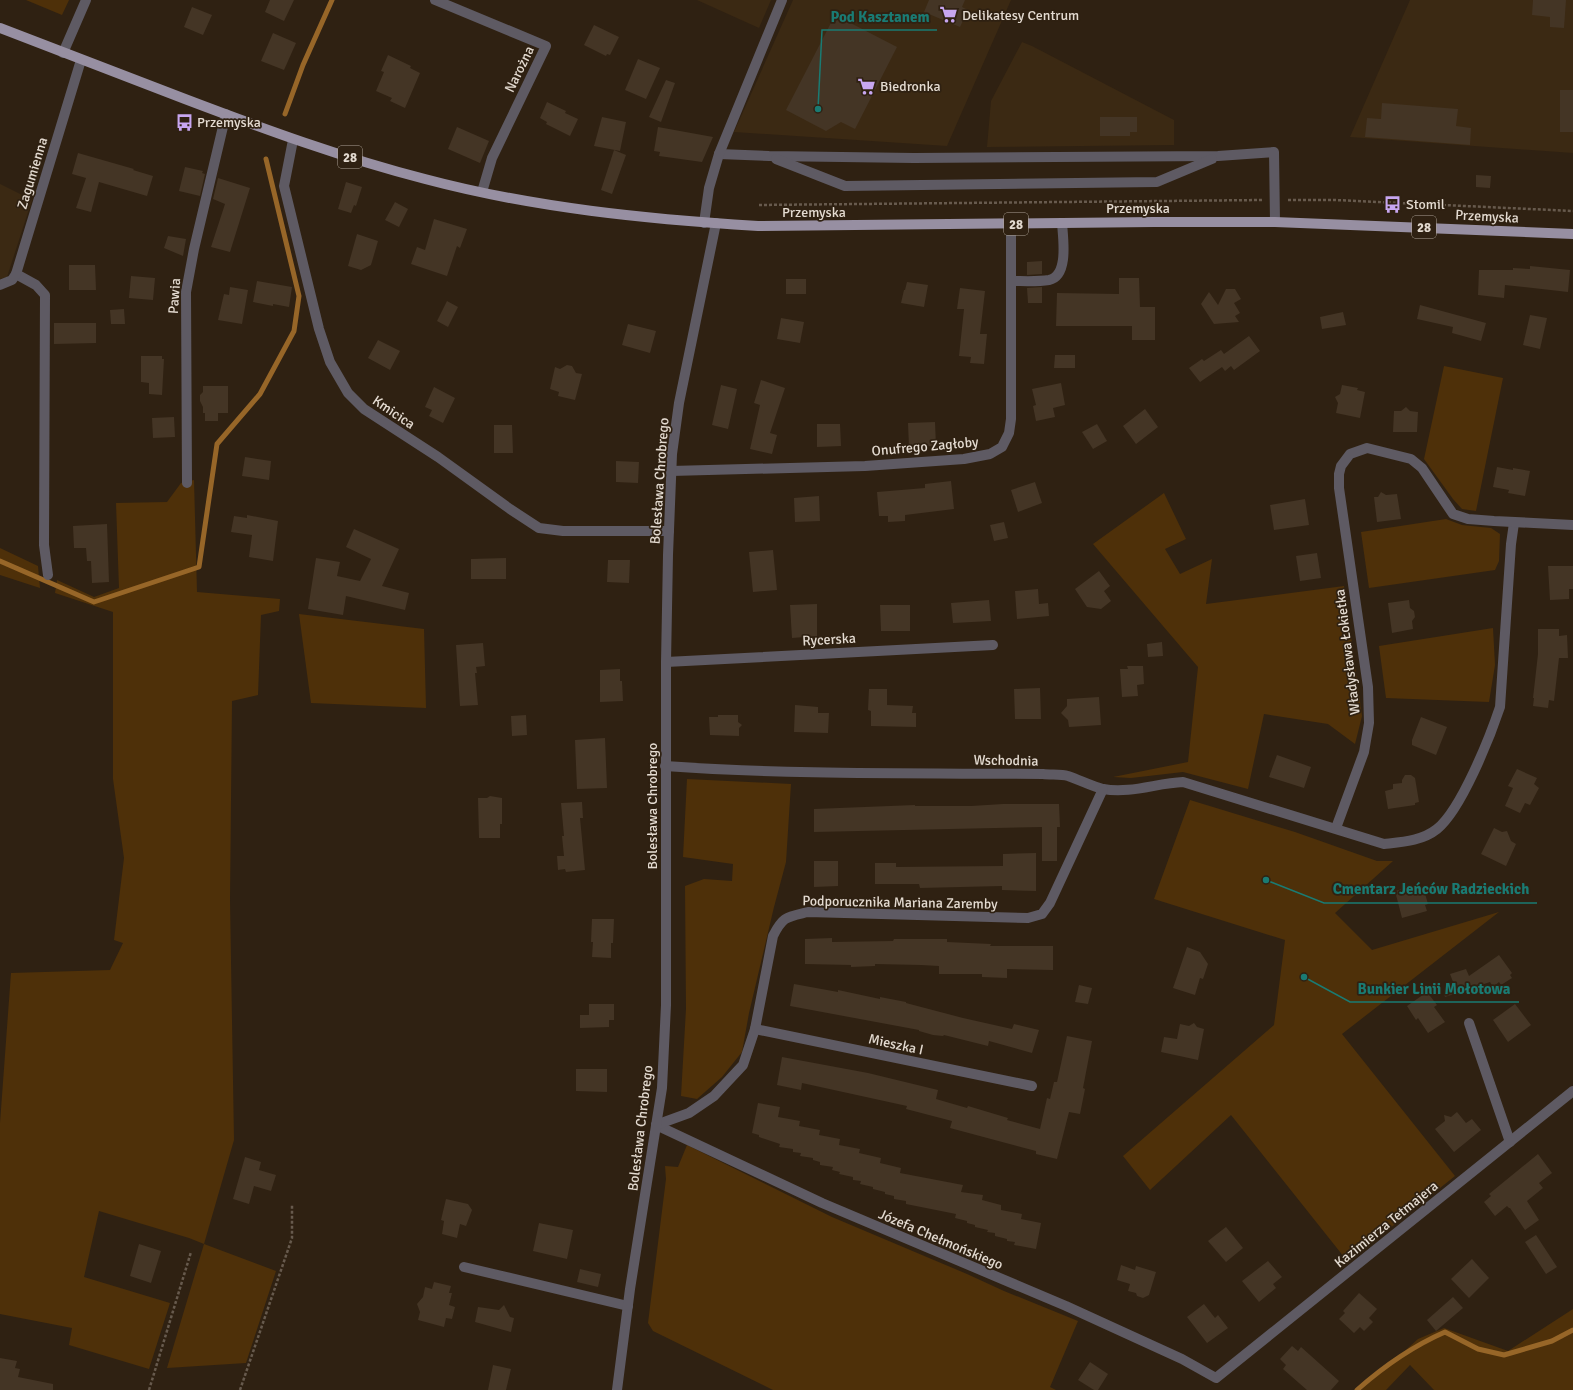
<svg xmlns="http://www.w3.org/2000/svg" width="1573" height="1390" viewBox="0 0 1573 1390" font-family="Signika,sans-serif">
	<rect width="100%" height="100%" fill="#2f2112"/>
	<!-- built -->
	<g fill="#3b2913">
		<path d="M697,0h74l-12,28z"/>
		<path d="M793,0h218l-64,146 -213,-14z"/>
		<path d="M1410,0h163v153l-223,-16z"/>
		<path d="M1022,42l10,4 142,74v25l-187,2 4,-46z"/>
		<path d="M0,184l32,16 -25,77 -7,2z"/>
	</g>
	<!-- green -->
	<g fill="#4e3009">
		<path d="M26,0h43l-7,15z"/>
		<path d="M1444,366l59,12 -27,133 -14,-2 -9,-10 -29,-40z"/>
		<path d="M194,480l3,112 83,7 -1,12 -18,4 -3,80 -26,6 -2,199 4,240 -30,104 72,27 -30,92 -79,5 37,-124 -15,-6 -90,-27 -15,66 86,26 -21,66 -80,-24 3,-17 -72,-14v-191l11,-150 99,-3 13,-27 -9,-3 10,-82 -11,-79v-167l-58,-19 2,-13 37,17 25,-9 -3,-85 51,-1 14,-19z"/>
		<path d="M1164,493l22,46 -21,10 15,25 32,-15 -6,45 138,-18 18,130 -7,28 -27,-20 -64,-10 -16,75 -65,-17 -52,6 -18,-1 75,-15 10,-95 -105,-123z"/>
		<path d="M1446,519l16,6 29,3 9,6 -1,27 -4,9 -126,18 -8,-56z"/>
		<path d="M0,548l38,18 2,22 -40,-13z"/>
		<path d="M299,614l125,15 2,79 -115,-5z"/>
		<path d="M1493,628l2,37 -6,37 -103,-4 -7,-52z"/>
		<path d="M687,779l104,5 -5,78 -12,45 -25,106 -7,39 -20,25 -25,22 -16,-3 5,-87 -1,-123 19,-7 28,2 1,-17 -50,-7z"/>
		<path d="M1190,800l105,32 82,29h16l-58,52 37,37 127,-38 -157,122 113,142 -107,86 -117,-147 -81,75 -27,-34 151,-131 11,-85 -131,-41z"/>
		<path d="M687,1145l145,72 135,57 37,17 74,30 -28,66 6,3h-283l-120,-59 -5,-8 18,-144 -1,-13 13,1z"/>
		<path d="M1573,1309v81h-139l-24,-25 -24,25h-25l57,-51 26,-11 64,23z"/>
	</g>
	<g fill="none" stroke-linecap="round" stroke-linejoin="round">
		<!-- stream -->
		<g stroke="#976628" stroke-width="5">
			<path d="M285,114l18,-49 29,-65"/>
			<path d="M0,561l94,41 105,-35 18,-123 43,-50 34,-63 5,-35 -33,-137"/>
			<path d="M1357,1390c26,-23 56,-44 88,-58l33,17 26,6 48,-14 21,-11"/>
		</g>
	</g>
	<!-- building -->
	<g fill="#443525">
		<path d="M270,0h24l-10,21 -19,-9z"/>
		<path d="M929,0h36l-3,7 6,3 -8,17 -36,-15z"/>
		<path d="M1533,0h33l-2,28 -14,-1v-10l-18,-2z"/>
		<path d="M192,7l20,8 -9,20 -19,-8z"/>
		<path d="M835,15l62,32 -42,82 -14,-7 -15,9 -40,-21z"/>
		<path d="M594,25l25,12 -9,18 -3,-1 -1,2 -22,-11z"/>
		<path d="M273,33l23,10 -12,27 -23,-9z"/>
		<path d="M388,55l23,11 -1,2 10,5 -15,35 -15,-7 2,-3 -16,-7 8,-19 -3,-1z"/>
		<path d="M638,59l22,9 -14,31 -21,-9z"/>
		<path d="M666,80l9,3 -14,39 -12,-5z"/>
		<rect x="1560" y="90" width="13" height="42"/>
		<path d="M547,102l19,9 -1,2 13,6 -8,17 -24,-12 1,-2 -7,-4z"/>
		<path d="M1382,103l76,6 -2,17 15,2 -1,17 -105,-8 2,-19 14,1z"/>
		<path d="M602,117l24,5 -6,29 -26,-5z"/>
		<path d="M1100,117h37v15h-7v4h-30z"/>
		<path d="M457,127l32,14 -9,22 -32,-14z"/>
		<path d="M658,127l55,10 -11,25 -43,-6 1,-4 -6,-1z"/>
		<path d="M614,150l12,5 -14,39 -11,-4z"/>
		<path d="M78,153l56,16 -1,1 20,6 -6,20 -48,-14 -8,30 -15,-4 10,-30 -14,-4z"/>
		<path d="M185,167l18,4 -1,2 3,1 -5,22 -21,-5z"/>
		<path d="M1476,175l15,1 -1,12 -14,-1z"/>
		<path d="M218,178l32,10 -20,64 -19,-5 14,-43 -12,-5z"/>
		<path d="M346,182l16,5 -6,19 -2,-1 -3,8 -13,-4z"/>
		<path d="M395,202l13,7 -9,18 -14,-7z"/>
		<path d="M434,219l33,10 -7,19 -3,-2 -10,30 -36,-12 6,-17 8,3z"/>
		<path d="M357,234l21,7 -7,24 -10,5 -13,-4z"/>
		<path d="M168,236l18,3 -3,17 -19,-8z"/>
		<path d="M1042,261v13l-15,1v-13z"/>
		<path d="M69,265h26l1,25h-27z"/>
		<path d="M1530,266l40,4 -2,22 -63,-7 -1,13 -26,-3 1,-25h34v-2l17,1z"/>
		<path d="M131,276l24,2 -2,22 -24,-2z"/>
		<path d="M1119,278h20l1,29h15v33h-23v-14h-76l1,-33 62,1z"/>
		<rect x="786" y="279" width="20" height="15"/>
		<path d="M257,281l35,6 -3,20 -16,-3v2l-20,-4z"/>
		<path d="M907,282l21,3 -4,22 -23,-4 3,-13h1z"/>
		<path d="M230,287l18,3 -6,34 -24,-4 6,-26 5,1z"/>
		<path d="M1042,287v16h-14l-1,-15z"/>
		<path d="M960,288l25,3 -5,43h7l-3,30 -14,-1 1,-6 -12,-1 5,-47h-7z"/>
		<path d="M1226,289h9l6,10 -7,4 6,10 -5,3 4,6 -25,2 -13,-20 8,-12 9,13z"/>
		<path d="M447,301l11,6 -10,20 -11,-6z"/>
		<path d="M1420,305l66,18 -5,18 -29,-8 1,-6 -36,-8z"/>
		<path d="M124,309l1,15h-14l-1,-14z"/>
		<path d="M1343,312l3,13 -24,4 -2,-12z"/>
		<path d="M1530,315l17,3 -7,31 -17,-4z"/>
		<path d="M781,318l23,4 -4,21 -23,-4z"/>
		<path d="M54,323h42v20l-42,1z"/>
		<path d="M628,324l28,7 -6,22 -28,-8z"/>
		<path d="M1249,336l11,15 -26,19 -3,-4 -6,5 -3,-4 -22,15 -11,-14 13,-9 2,2 17,-11 3,4z"/>
		<path d="M378,340l22,11 -10,19 -22,-12z"/>
		<path d="M1055,355h20v13h-21z"/>
		<path d="M141,356h21v3h2l-2,36 -13,-1v-11l-8,-1z"/>
		<path d="M567,365l5,1 4,7 6,1 -7,26 -17,-4 1,-4 -9,-3 5,-22 5,2z"/>
		<path d="M761,380l24,8 -15,45 7,2 -5,19 -22,-5 10,-44 -6,-2z"/>
		<path d="M1061,383l4,22 -12,3 2,9 -19,4 -3,-15 3,-1 -4,-16z"/>
		<path d="M721,385l16,4 -9,40 -16,-4z"/>
		<path d="M1342,385l16,3 -1,2 8,2 -5,26 -24,-5 2,-10 -3,-6 5,-3z"/>
		<path d="M203,386h25v27h-10v8h-13v-8h-2v-6l-3,-6v-6l3,-3z"/>
		<path d="M434,387l21,11 -12,25 -14,-7 3,-6 -7,-3z"/>
		<path d="M1406,407l4,4 8,1 -1,20h-24l1,-21h7z"/>
		<path d="M1145,409l13,18 -22,17 -13,-18z"/>
		<path d="M174,417l1,20 -22,1 -1,-20z"/>
		<path d="M935,422l1,24 -27,1 -1,-24z"/>
		<path d="M817,424h23l1,22 -24,1z"/>
		<path d="M1097,424l10,17 -14,8 -11,-17z"/>
		<path d="M494,425h18l1,28h-19z"/>
		<path d="M245,457l26,4 -2,19 -27,-4z"/>
		<path d="M616,461l23,1 -1,21 -22,-1z"/>
		<path d="M1497,467l16,3v-2l17,3 -5,25 -17,-3 1,-3 -16,-3z"/>
		<path d="M951,481l3,28 -49,6v6l-17,1v-6h-9l-2,-24 48,-4v-4z"/>
		<path d="M1035,482l7,21 -24,9 -7,-22z"/>
		<path d="M1381,492l5,3 11,-1 4,25 -24,3 -3,-25h4z"/>
		<path d="M819,496l1,25 -25,1 -1,-24z"/>
		<path d="M1305,499l4,26 -35,5 -4,-25z"/>
		<path d="M247,515l31,6 -5,40 -24,-4 3,-22 -21,-3 3,-16 13,2z"/>
		<path d="M1004,522l4,16 -14,3 -4,-16z"/>
		<path d="M107,524l2,58 -17,1 -1,-22h-4l-1,-13h-12l-1,-22z"/>
		<path d="M354,529l45,20 -17,37 27,7 -4,17 -59,-14 -3,19 -35,-6 8,-51 24,4 -3,14 23,5 11,-22 -25,-12z"/>
		<path d="M773,550l4,40 -24,2 -4,-40z"/>
		<path d="M1317,553l4,25 -21,3 -4,-25z"/>
		<path d="M506,558v21h-35v-20z"/>
		<path d="M608,560h22l-1,23 -22,-1z"/>
		<path d="M1548,566h25v23h-4v10l-19,1z"/>
		<path d="M1099,571l11,15 -6,5 7,10 -10,8 -14,-2 -12,-18z"/>
		<path d="M1038,589l1,15 9,-1 1,13 -32,3 -2,-28z"/>
		<path d="M989,600l2,21 -38,2 -2,-20z"/>
		<path d="M1409,600l1,8 4,3 1,6 -3,4 1,8 -21,4 -4,-30z"/>
		<path d="M817,604v32l-25,2 -2,-33z"/>
		<path d="M880,605h30v26h-29z"/>
		<path d="M1538,629h21v7l8,-1 1,23h-9l-5,43 -5,-1 -1,8 -15,-2 1,-8h-1l5,-44z"/>
		<path d="M1162,642l1,14 -15,1 -1,-13z"/>
		<path d="M483,643l2,23 -9,1 1,6h-2l3,32 -18,1 -4,-61z"/>
		<path d="M1127,666h16l1,18 -7,1 1,11 -16,1 -2,-28h8z"/>
		<path d="M620,669v12h2l1,20 -23,1v-32z"/>
		<path d="M1040,688l1,31h-26l-1,-30z"/>
		<path d="M869,689h18v16l26,1 -1,7h4v14l-45,-1v-15l-3,-1z"/>
		<path d="M1099,697l2,28 -32,2 -1,-7 -7,-7 6,-7v-7z"/>
		<path d="M795,705l23,2v6h11l-1,20 -34,-1z"/>
		<path d="M526,715l1,20 -15,1 -1,-20z"/>
		<path d="M718,715h20v7l4,3 -3,3v8l-29,-1 -1,-18h9z"/>
		<path d="M1421,717l26,10 -11,28 -24,-10v-5z"/>
		<path d="M605,738l2,50 -30,1 -2,-49z"/>
		<path d="M1277,755l34,12 -7,21 -35,-11z"/>
		<path d="M1517,769l20,9 -3,6 5,4 -9,17 -5,-2 -5,10 -15,-7 8,-18 -5,-2z"/>
		<path d="M1405,775h6l4,3 4,24 -4,1v2l-27,4 -3,-18 8,-2v-5l9,-1v-3z"/>
		<path d="M490,796l12,2v26h-2v14h-21l-1,-40h9z"/>
		<path d="M582,802l1,16h-3l5,52 -19,2 -1,-3 -7,1 -1,-14h7l-2,-20h2l-3,-33z"/>
		<path d="M1003,804h56l1,23h-3v34h-15v-34l-228,5v-23l101,-4v1h56z"/>
		<path d="M1494,828l8,4 5,-1 4,10 5,3 -10,22 -25,-12z"/>
		<path d="M1036,853v38l-34,-1v-4l-82,2 -1,-4h-44v-21h21v4l107,-1v-12z"/>
		<path d="M814,861h24v25l-24,1z"/>
		<path d="M1420,884l1,7 3,-1 4,14 -3,1 2,6 -25,7 -7,-27z"/>
		<path d="M592,919h22l-1,24h-2v15l-19,-1 1,-15h-2z"/>
		<path d="M832,938v4l61,-1 1,-2h53v3l44,2 -1,2h63v24l-46,-1v9l-25,-1v-3h-43v-8l-18,-1 -46,-1v2l-24,1v-2l-46,-1v-25z"/>
		<path d="M1187,947l13,5 8,12 -5,15 -3,-1 -5,17 -22,-7z"/>
		<path d="M1499,955l13,18 -2,2 2,3 -11,7 -2,-3 -6,5 -3,-5 -45,15 -1,-3 11,-7 -5,-13 16,-5 3,7z"/>
		<path d="M794,984l44,8v-2l42,9v-2l26,5v1l57,15 49,11 2,-5 25,6 -7,23 -43,-12 -1,5 -44,-11 -1,1 -10,-1 -14,-4v-1l-129,-24z"/>
		<path d="M1079,985l13,3 -4,16 -13,-2z"/>
		<path d="M1427,992l10,13 -3,2 11,15 -17,11 -10,-15 -2,2 -9,-14z"/>
		<path d="M589,1004h25v16h-5v7l-29,1v-13h9z"/>
		<path d="M1515,1004l16,21 -23,17 -15,-22z"/>
		<path d="M1194,1023l3,4 7,2 -6,31 -37,-8 3,-15 13,2 3,-15 9,2z"/>
		<path d="M1067,1036l25,5 -9,47 2,1 -5,25 -11,-2 -12,47 -21,-5v-3l-86,-23 2,-7 -46,-12 1,-3 -105,-23 -1,7 -24,-5 5,-28 86,16 70,17 -2,9 31,9 1,-2 40,12 -1,2 33,9 7,-31 3,1 4,-17h3z"/>
		<path d="M576,1069h31v23l-31,-1z"/>
		<path d="M758,1103l22,4 -2,10 22,4 -1,5 21,4 -1,5 21,4 -1,6 21,4 -1,4 22,5 -1,5 21,5 -1,5 63,12 -2,7 22,3 -1,5 19,5v5l21,4 -1,5 20,4 -5,26 -22,-4 1,-3 -8,-1v-2l-12,-3v-3l-8,-1 1,-2 -13,-3v-2l-8,-2v-2l-12,-3 1,-4 -50,-10v-3l-12,-2v-3l-9,-2v-2l-12,-3v-2l-13,-3 1,-3 -8,-1v-3l-14,-3 1,-2 -8,-2 1,-3 -13,-2v-3l-7,-2v-2l-13,-2 1,-3 -8,-1v-3l-14,-2 1,-3 -21,-7v-2l-7,-2z"/>
		<path d="M1457,1112l9,11 6,-4 9,11 -27,22 -19,-23 10,-8 -1,-6 7,2z"/>
		<path d="M1538,1154l14,19 -13,10 4,5 -16,13 12,19 -14,10 -15,-22h-1l-2,-2 -12,10 -11,-14 7,-6 -2,-2z"/>
		<path d="M245,1157l16,5 -2,8 17,5 -5,16 -17,-5 -5,18 -16,-5z"/>
		<path d="M446,1199l22,5 4,6 -6,16 -6,-2 -3,14 -15,-4 2,-13 -3,-1z"/>
		<path d="M539,1223l34,7 -6,29 -34,-8z"/>
		<path d="M1226,1227l17,21 -17,14 -18,-21z"/>
		<path d="M1536,1235l21,32 -11,7 -21,-32z"/>
		<path d="M139,1244l22,7 -10,32 -21,-7z"/>
		<path d="M1472,1259l17,19 -20,20 -18,-19z"/>
		<path d="M1268,1261l14,16 -9,7 3,4 -17,14 -17,-21z"/>
		<path d="M1121,1265l14,5 1,-4 20,6 -7,23 -6,3 -6,-2 -1,-3 -8,-2 2,-7 -13,-4z"/>
		<path d="M580,1269l21,5 -3,13 -21,-5z"/>
		<path d="M434,1282l17,4 -2,7h3l-3,12 6,2 -3,12 -6,-1 -2,9 -26,-7 2,-8 -3,-8 6,-7 2,-10 7,2z"/>
		<path d="M1359,1293l18,16 -8,9 4,4 -9,9 -4,-4 -6,6 -15,-14 6,-6 -2,-2z"/>
		<path d="M1453,1297l10,11 -27,23 -9,-11z"/>
		<path d="M1204,1304l11,14 3,-3 10,13 -21,15 -20,-26z"/>
		<path d="M504,1305l6,12 4,1 -3,14 -36,-10 3,-15 21,3z"/>
		<path d="M1292,1346l6,5 3,-4 38,34 -8,9h-24l-24,-21 3,-4 -6,-6z"/>
		<path d="M0,1358l17,3 -2,7 5,1 -2,8 35,7v6h-53z"/>
		<path d="M1090,1362l18,12 -10,16h-4l-16,-10z"/>
		<path d="M493,1365l18,4 -5,21h-18z"/>
	</g>
	<g fill="none" stroke-linecap="round" stroke-linejoin="round">
		<!-- path -->
		<g stroke="#675a4d" stroke-width="2.5" stroke-dasharray="3 2" stroke-linecap="butt">
			<path d="M1288,200h47l238,11"/>
			<path d="M759,205l504,-5"/>
			<path d="M149,1390l42,-138"/>
			<path d="M240,1390l52,-152v-33"/>
		</g>
		<!-- minor -->
		<g stroke="#5e5a63" stroke-width="10">
			<path d="M435,0l111,46 -54,112 -10,34"/>
			<path d="M63,53l23,-53"/>
			<path d="M293,140l-9,46 35,143 11,33 18,31 16,16 74,48 72,52 29,19 24,3h106"/>
			<path d="M719,154l50,2 145,2 304,-2 56,-4 1,70"/>
			<path d="M776,159l69,27 312,-4 55,-23"/>
			<path d="M704,223l5,-35 10,-34 63,-154"/>
			<path d="M16,274l20,11 9,10 -1,250 4,30"/>
			<path d="M1011,281c12,0 26,1 38,-1 20,-4 14,-42 13,-57"/>
			<path d="M0,285l12,-5 4,-6 65,-214"/>
			<path d="M671,471l194,-5 99,-7 26,-5 12,-7 7,-14 2,-14v-195"/>
			<path d="M187,483l-1,-191 8,-43 32,-135"/>
			<path d="M666,662l327,-17"/>
			<path d="M665,766c126,9 253,7 378,8 8,1 18,0 25,2 12,4 23,10 35,13 27,5 54,-6 80,-7l201,62c18,-2 38,-3 53,-15 24,-19 53,-92 63,-122l11,-163 3,-21"/>
			<path d="M1336,828l28,-76 5,-29 -1,-36 -29,-199v-14l2,-8 9,-12 17,-6 44,11 11,9 31,46 15,5 26,2 79,4"/>
			<path d="M1469,1023l41,119"/>
			<path d="M755,1029l277,57"/>
			<path d="M656,1125l166,78 244,103 116,53 34,19 357,-287"/>
			<path d="M656,1125l33,-12 25,-17 29,-31 12,-36 18,-93c10,-20 14,-19 35,-24l220,6 14,-4 8,-11 53,-114"/>
			<path d="M464,1267l164,39"/>
			<path d="M617,1390l13,-101 32,-201 4,-83v-343l2,-107 4,-101 7,-51 37,-180"/>
		</g>
		<!-- major -->
		<path stroke="#978fa2" stroke-width="10" d="M0,28c61,24 123,47 185,71 79,30 158,59 240,80 109,29 221,40 333,47l396,-4h121l298,12"/>
	</g>
	<!-- icons -->
	<defs>
		<symbol id="supermarket-bare" viewBox="-9 -9 18 18"><path d="M-6-5.5h2.5l.6 2H6L4.5 2H-2.5L-4.4-4H-6ZM-1.5 3.2a1.3 1.3 0 1 0 .1 0ZM3 3.2a1.3 1.3 0 1 0 .1 0Z" fill="#c7a6f0" stroke="#2f2112" stroke-width="2.5" paint-order="stroke"/></symbol>
		<symbol id="bus-bare" viewBox="-9 -9 18 18"><path d="M-5-6H5V4H4V6H2V4H-2V6H-4V4H-5ZM-3.5-4V0h7V-4ZM-3.5 1.2v1.5H-2V1.2ZM2 1.2v1.5H3.5V1.2Z" fill="#c7a6f0" stroke="#2f2112" stroke-width="2.5" paint-order="stroke"/></symbol>
	</defs>
	<g fill-rule="evenodd">
		<use href="#supermarket-bare" x="936" y="2" width="25" height="25"/>
		<use href="#supermarket-bare" x="854" y="74" width="25" height="25"/>
		<use href="#bus-bare" x="172" y="110" width="25" height="25"/>
		<use href="#bus-bare" x="1380" y="192" width="25" height="25"/>
	</g>
	<g text-anchor="middle" stroke-width="3.5" stroke-linejoin="round" paint-order="stroke">
		<!-- shield labels -->
		<g fill="#2f2112" stroke="#aea398" stroke-width="1">
			<rect x="338" y="146" width="24" height="22" rx="3"/>
			<rect x="1004" y="213" width="24" height="22" rx="3"/>
			<rect x="1412" y="216" width="24" height="22" rx="3"/>
		</g>
		<g font-size="13" font-weight="bold" fill="#e4dbd1">
			<text x="350" y="162">28</text>
			<text x="1016" y="229">28</text>
			<text x="1424" y="232">28</text>
		</g>
		<!-- poi labels -->
		<g font-size="14" fill="#e4dbd1" stroke="#2f2112" text-anchor="start">
			<text x="962" y="20">Delikatesy Centrum</text>
			<text x="880" y="91">Biedronka</text>
			<text x="197" y="127">Przemyska</text>
			<text x="1406" y="209">Stomil</text>
		</g>
		<!-- street labels -->
		<g font-size="14" fill="#e4dbd1" stroke="#2f2112">
			<text transform="translate(519 69) rotate(-64)" y="5">Narożna</text>
			<text transform="translate(32 173) rotate(-73)" y="5">Zagumienna</text>
			<text x="1138" y="213">Przemyska</text>
			<text x="814" y="217">Przemyska</text>
			<text transform="translate(1487 216) rotate(3)" y="5">Przemyska</text>
			<text transform="translate(174 296) rotate(-86)" y="5">Pawia</text>
			<text transform="translate(394 412) rotate(34)" y="5">Kmicica</text>
			<text transform="translate(925 446) rotate(-5)" y="5">Onufrego Zagłoby</text>
			<text transform="translate(659 481) rotate(-86)" y="5">Bolesława Chrobrego</text>
			<text transform="translate(829 639) rotate(-3)" y="5">Rycerska</text>
			<text transform="translate(1347 652) rotate(-97)" y="5">Władysława Łokietka</text>
			<text transform="translate(1006 760) rotate(1)" y="5">Wschodnia</text>
			<text transform="translate(652 806) rotate(-90)" y="5">Bolesława Chrobrego</text>
			<text transform="translate(900 902) rotate(1)" y="5">Podporucznika Mariana Zaremby</text>
			<text transform="translate(896 1044) rotate(12)" y="5">Mieszka I</text>
			<text transform="translate(640 1128) rotate(-83)" y="5">Bolesława Chrobrego</text>
			<text transform="translate(1386 1224) rotate(-39)" y="5">Kazimierza Tetmajera</text>
			<text transform="translate(941 1239) rotate(23)" y="5">Józefa Chełmońskiego</text>
		</g>
	</g>
	<!-- callouts -->
	<path fill="none" stroke="#1a7b73" stroke-width="1.5" d="M818 109L822 30H937M1266 880L1324 903H1537M1304 977L1350 1002H1519"/>
	<g fill="#1a7b73" stroke="#2f2112" stroke-width="1.5">
		<circle cx="818" cy="109" r="4"/>
		<circle cx="1266" cy="880" r="4"/>
		<circle cx="1304" cy="977" r="4"/>
	</g>
	<g font-size="15" text-anchor="middle" font-weight="bold" fill="#1a7b73" stroke="#2f2112" stroke-width="3.5" stroke-linejoin="round" paint-order="stroke">
		<text x="880" y="22">Pod Kasztanem</text>
		<text x="1431" y="894">Cmentarz Jeńców Radzieckich</text>
		<text x="1434" y="994">Bunkier Linii Mołotowa</text>
	</g>
</svg>
